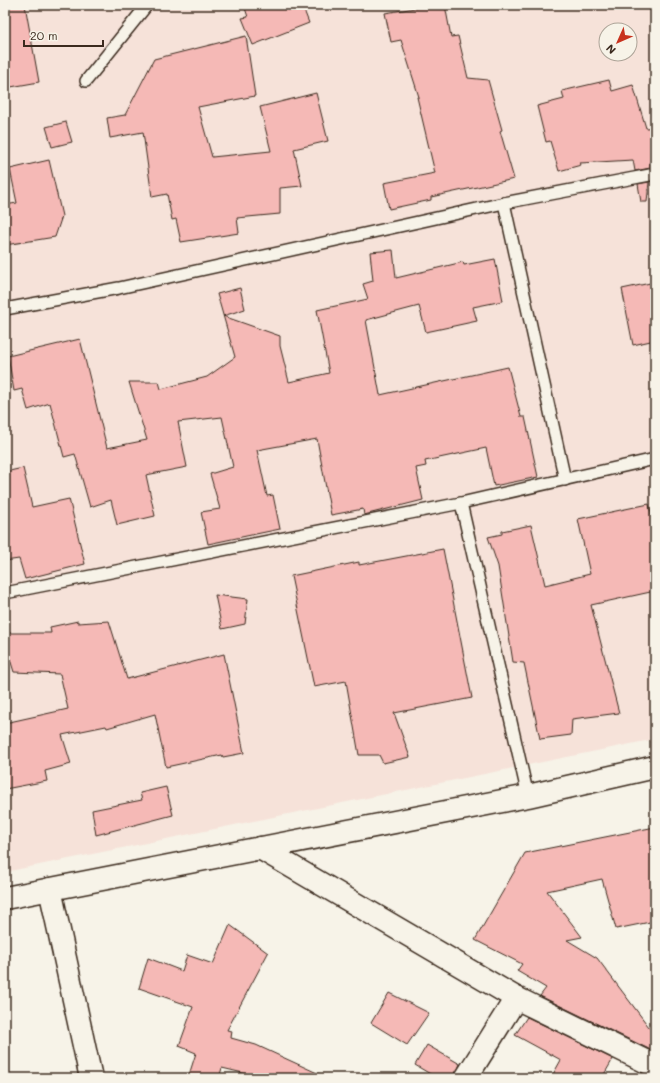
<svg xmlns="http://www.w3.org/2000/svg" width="660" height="1083" viewBox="0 0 660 1083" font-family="Mali,sans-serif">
	<rect width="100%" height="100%" fill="#f7f3e8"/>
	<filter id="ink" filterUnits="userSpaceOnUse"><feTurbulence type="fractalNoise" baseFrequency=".025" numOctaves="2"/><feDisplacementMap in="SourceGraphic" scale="8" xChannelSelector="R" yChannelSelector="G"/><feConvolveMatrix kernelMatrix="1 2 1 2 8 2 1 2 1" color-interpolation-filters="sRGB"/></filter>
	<g filter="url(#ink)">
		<!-- built -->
		<path fill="#f6e2d9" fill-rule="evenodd" d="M5,5h650v734l-650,133zM606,30h24v24h-24z"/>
		<!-- building -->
		<g fill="#f5b9b6" stroke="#3b2a1e">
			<path d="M5,5h20l14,77 -34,6z"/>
			<path d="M244,5h58l7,18 -56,22 -11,-27 6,-1z"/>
			<path d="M433,5h12l6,32 7,-1 10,42 20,2 14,50 -2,1 14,48 -83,18v3l-42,9 -5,-26 51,-10 -18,-76h2l-18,-57 -10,2 -6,-29z"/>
			<path d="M246,36l9,60 -57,11 14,50 59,-6 -11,-44 56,-14 12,48 -34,8 8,37 -22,2v26l-43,4 2,15 -58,9 -5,-23 -4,1 -5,-26 -15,3 -9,-65 -33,6 -3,-20 18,-3 29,-56z"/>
			<path d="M609,80l3,11 21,-6 13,43 9,-1v30l-4,1 -1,10 -15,3 -2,-11 -53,3 1,2 -22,6 -9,-30 -4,1 -9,-36 27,-7 -2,-8z"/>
			<path d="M66,122l6,20 -20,5 -6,-20z"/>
			<path d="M49,160l13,56 -7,21 -50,8v-40l12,-2 -7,-34z"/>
			<path d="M649,182l-2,20h-6l-3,-18z"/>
			<path d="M393,250l3,28 67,-16 1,3 31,-6 8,42 -30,6 4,14 -51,11 -7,-26 -53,14 14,75 128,-28 13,50h4l13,60 -44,9 -8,-38 -61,13 1,5 -10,2 7,32 -59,15 -1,-6 -32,6 -14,-76 -60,11 10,46 6,-1 7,34 -72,15 -7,-32 19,-3 -10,-35 23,-7 -11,-50 -44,5 9,45 -41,8 9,41 -38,9 -6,-25 -21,7 -15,-53 -11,3 -14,-54 -22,7 -6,-21 -8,2 -6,-35 72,-17 27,109 40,-8 -18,-58h30l2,7 46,-12 28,-20 -18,-63 23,-6 5,21 -22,7 57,20v10l9,36 40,-9 -12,-63 51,-11 -5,-15 10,-3 -3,-29z"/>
			<path d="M655,282v58l-22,5 -11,-56z"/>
			<path d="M23,468l9,39 37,-8 16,65 -60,15 -6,-20 -14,2v-89z"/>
			<path d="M649,504l6,29v58l-64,14 28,108 -47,6 -1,16 -31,4 -16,-76 -11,-1 -15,-96 -10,-29 14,-3v-3l29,-6 14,60 45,-11 -12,-55z"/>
			<path d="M443,549l29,149 -78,15 16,44 -27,6 -4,-8h-20l-13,-74 -32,6 -23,-111 68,-14v3z"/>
			<path d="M215,595l33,4 -3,25 -23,5z"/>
			<path d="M78,621v2l31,-2 18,58 97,-25 20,99 -21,4 -1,-2 -56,12 -11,-53 -48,14 -1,-2 -44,9 9,29 -26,7 2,10 -42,8v-66l63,-14 -8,-35 -46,-2 -9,-29v-10h46l-1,-6z"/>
			<path d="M166,787l7,28 -77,20 -4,-25 50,-10 -2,-7z"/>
			<path d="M655,827v94l-39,8 -14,-50 -55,12 35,46 -15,3 30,18 58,77v17l-115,-56 6,-8 -29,-17 5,-7 -47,-24 50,-87z"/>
			<path d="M230,925l38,28 -41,77 5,1 -1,7 25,7 72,33h-64l-42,-10 -3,10h-31l8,-25 -17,-7 14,-39 -54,-19 9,-30 34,13 5,-16 26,9z"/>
			<path d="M389,993l40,20 -22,32 -36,-22z"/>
			<path d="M527,1017l86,42 -11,19h-51l10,-18 -46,-25z"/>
			<path d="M427,1045l33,19 -6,14h-17l-22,-13z"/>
		</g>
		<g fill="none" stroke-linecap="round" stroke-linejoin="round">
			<defs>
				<g id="service">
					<path d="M86,81l61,-76"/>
					<path d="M504,203l61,277"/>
					<path d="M5,309l114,-21 385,-85 151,-29"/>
					<path d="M461,503l67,293"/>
					<path d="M5,593l456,-90 194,-44"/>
				</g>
				<g id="minor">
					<path d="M260,848l256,150 139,68"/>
					<path d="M50,889l41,189"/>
					<path d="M466,1078l50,-80"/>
				</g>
				<path id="tertiary" d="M5,898l523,-102 127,-29"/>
			</defs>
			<!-- service casing -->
			<use href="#service" stroke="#3b2a1e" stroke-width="14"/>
			<!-- minor casing -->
			<use href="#minor" stroke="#3b2a1e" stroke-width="25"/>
			<!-- tertiary casing -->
			<use href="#tertiary" stroke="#3b2a1e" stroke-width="25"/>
			<!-- service -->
			<use href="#service" stroke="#f7f3e8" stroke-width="11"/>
			<!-- minor -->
			<use href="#minor" stroke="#f7f3e8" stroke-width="22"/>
			<!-- tertiary -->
			<use href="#tertiary" stroke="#f7f3e8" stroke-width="22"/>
		</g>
	</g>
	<!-- margin -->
	<rect width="660" height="1083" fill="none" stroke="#f7f3e8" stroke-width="20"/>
	<rect x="10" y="10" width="640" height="1063" fill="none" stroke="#3b2a1e" stroke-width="1.5" filter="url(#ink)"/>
	<!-- north arrow -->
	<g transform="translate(618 42) rotate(225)"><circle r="19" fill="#f7f3e8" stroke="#aca397"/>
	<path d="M0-3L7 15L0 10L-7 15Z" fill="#c8321e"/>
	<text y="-6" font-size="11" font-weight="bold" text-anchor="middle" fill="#3b2a1e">N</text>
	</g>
	<!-- scale -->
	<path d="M24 40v6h79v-6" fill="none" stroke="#3b2a1e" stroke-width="2"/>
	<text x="30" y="40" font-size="12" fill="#3b2a1e" stroke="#f7f3e8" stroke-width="3" paint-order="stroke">20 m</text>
</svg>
